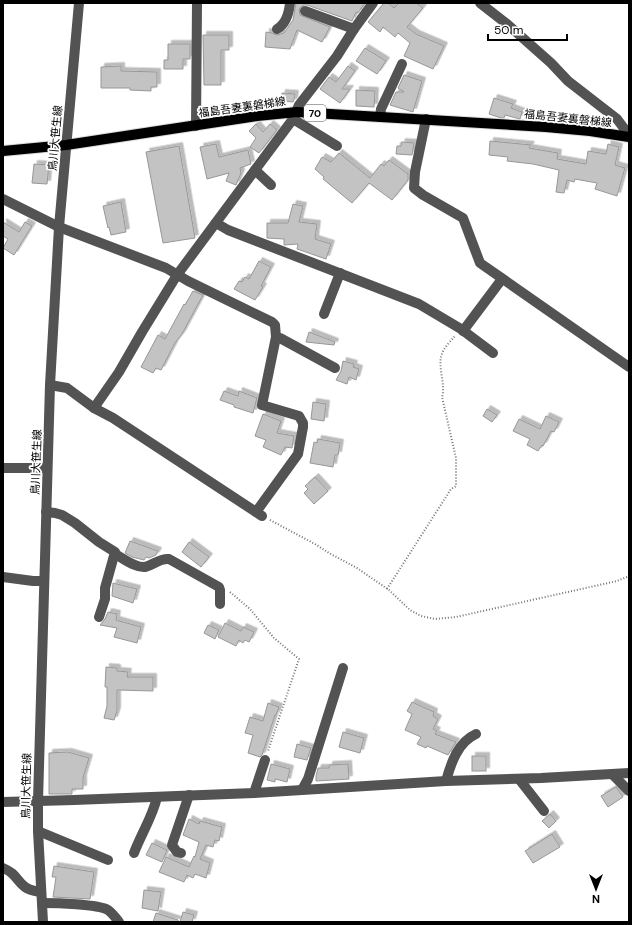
<svg xmlns="http://www.w3.org/2000/svg" width="632" height="925" viewBox="0 0 632 925" font-family="'DM Sans','Noto Sans JP',sans-serif">
	<defs>
		<filter id="shadow"><feDropShadow dx="3.5" dy="-3.5" stdDeviation="0" flood-color="#0004"/></filter>
	</defs>
	<rect width="100%" height="100%" fill="#fff"/>
	<!-- building -->
	<g fill="#c3c3c3" stroke="#979797" filter="url(#shadow)">
		<path d="M296,3h69l-7,10 -2,-1 -4,9 -45,-16h-3l-5,4 1,6 30,12 -8,15 -25,-12 -7,19 -25,-2 1,-15 6,1 5,2 7,-2 9,-13z"/>
		<path d="M384,3h4l6,5 5,-5h17l7,5 -16,19 9,7 28,12 -11,23 -29,-13 6,-13 -12,-10 -3,4 -12,-10 -3,5 -12,-10z"/>
		<path d="M203,35h26v15h-8v35h-17z"/>
		<path d="M168,44h22v15h-7v10h-19v-9h4z"/>
		<path d="M365,48l21,13 -9,13 -21,-13z"/>
		<path d="M121,66v5l36,1v15h-6v4l-21,-1v-2h-29v-21z"/>
		<path d="M348,66l7,5 -13,18h8l-10,14 -20,-14 9,-12 7,5z"/>
		<path d="M404,75l18,6 -9,31 -23,-7 6,-13h8l-6,-4z"/>
		<path d="M356,90l19,1 -1,16 -18,-1z"/>
		<path d="M282,93l13,1 -1,6 -1,2 -12,-1z"/>
		<path d="M494,98l19,6 -2,4 11,4 -2,7 -15,-4 -1,3h-3l-12,-4z"/>
		<path d="M256,124l7,8 7,-8 7,6 -18,23 -9,-6 6,-9 -7,-7z"/>
		<path d="M490,141l41,4 -2,3 29,5 -1,6 29,5 2,-13 18,3 2,-10 11,3 -4,18 10,3 -8,28 -22,-7 2,-6 -22,-4 -1,3 -7,-2 -3,13 -8,-1 3,-22 -26,-6 -26,-3 1,-4 -19,-2z"/>
		<path d="M402,142l12,1 -2,12 -16,-1 1,-8h4z"/>
		<path d="M216,144l3,13 29,-7 3,14 -11,4 1,5 -5,12 -10,-4 3,-8 -22,6 -7,-32z"/>
		<path d="M179,146l16,92 -32,5 -17,-91z"/>
		<path d="M339,153l31,25 11,-14 3,2 5,-6 19,14v6l-16,20 -23,-17 -17,20 -29,-24 1,-2 -9,-8 7,-12 9,5z"/>
		<path d="M34,164l15,1 -2,19 -15,-1z"/>
		<path d="M121,202l5,30 -15,3 -2,-8 -1,1 -5,-22z"/>
		<path d="M293,204l10,2 -4,16 18,2 -2,15 16,5 -5,15 -29,-10 1,-5 -14,1v-6l-17,-1v-15h21z"/>
		<path d="M3,222l16,10 6,-10 7,4 -18,29 -11,-7 5,-9 -5,-3z"/>
		<path d="M259,261l12,6 -10,19 2,1 -8,13 -21,-11 5,-8 3,1 3,-5 4,2z"/>
		<path d="M193,291l10,4 -21,39 -7,9 -14,27 -5,-2 -3,5 -12,-6 17,-32 7,4 19,-35 1,1z"/>
		<path d="M309,332l26,10 -1,3 -28,-3z"/>
		<path d="M343,361l11,3 -1,3 6,2 -3,11 -7,-3 -2,7 -11,-4 5,-9z"/>
		<path d="M224,391l14,5 1,-5 18,7 -4,15 -19,-6v-2l-14,-5z"/>
		<path d="M313,402l13,2 -2,17 -13,-2z"/>
		<path d="M487,409l10,6 -5,7 -9,-6z"/>
		<path d="M263,414l18,7 -4,12 17,3 -2,12 -7,-1 -4,8 -18,-8 3,-7 -11,-4z"/>
		<path d="M546,416l13,6 -5,10 -3,-1 -8,15 -1,-1 -4,6 -11,-6 3,-6 -17,-8 6,-12 21,10z"/>
		<path d="M318,439l22,4 -2,12h-3l-2,12 -23,-4 4,-21 3,1z"/>
		<path d="M315,477l13,14 -14,13 -10,-11 4,-4 -3,-3z"/>
		<path d="M130,541l28,10 -2,4 -7,3 -3,-1 -2,3 -12,-3 -7,-4z"/>
		<path d="M189,542l20,15 -8,10 -19,-15z"/>
		<path d="M113,583l24,6 -4,14 -21,-7z"/>
		<path d="M108,612l9,2 -1,6 25,7 -4,16 -23,-6 3,-9 -17,-3 5,-6z"/>
		<path d="M225,623l16,8 2,-4 11,5 -5,10 -4,-2 -2,3 -4,-3 -3,6 -18,-9z"/>
		<path d="M208,625l11,5 -4,9 -11,-6z"/>
		<path d="M106,667l11,1v3l11,1 -1,5h26v14l-36,-1v21l-3,9 -10,-2 3,-12v-19h-2z"/>
		<path d="M412,702l22,10 -1,4 5,3 -5,10 4,2 -2,3 21,8 -8,13 -21,-9 -1,2 -9,-4 4,-7 -16,-7 7,-16 -5,-3z"/>
		<path d="M268,703l11,4 -3,8h-1l-13,40 -2,2 -12,-4 5,-18 -8,-2 5,-16 13,4z"/>
		<path d="M343,732l21,6 -4,15 -21,-6z"/>
		<path d="M297,744l14,4 -4,12 -13,-3z"/>
		<path d="M68,752l21,6 -6,20v11h-11v5h-23v-41z"/>
		<rect x="472" y="756" width="14" height="15"/>
		<path d="M271,764l19,5 -3,13 -12,-3v3l-8,-2z"/>
		<path d="M348,764l1,15 -33,2v-5l2,-8h11v-3z"/>
		<path d="M616,787l7,10 -15,10 -7,-11z"/>
		<path d="M550,814l6,7 -7,7 -7,-7z"/>
		<path d="M189,819l10,5 1,-3 22,6 -3,14 -4,-1 -2,7 -7,-2 -6,14 10,4 -4,15 -11,-4 -2,4 -6,-3 -3,7 -25,-10 7,-15 23,10 5,-11 1,1 4,-15 -16,-7z"/>
		<path d="M552,834l8,13 -27,16 -8,-12z"/>
		<path d="M152,843l15,7 -5,12 -16,-7z"/>
		<path d="M54,866l40,6 -4,27 -37,-2 3,-20h-4z"/>
		<path d="M144,890l17,2 -3,19 -16,-3z"/>
		<path d="M183,912l11,3 -2,7h-12z"/>
		<path d="M156,913l22,7v2h-25z"/>
	</g>
	<g fill="none" stroke-linecap="round" stroke-linejoin="round">
		<defs>
			<path id="major" d="M3,151l63,-6 191,-29 40,-4 249,15 44,4 39,6"/>
		</defs>
		<!-- major casing -->
		<use href="#major" stroke="#dbdbdb" stroke-width="12"/>
		<!-- path -->
		<g stroke="#757575" stroke-width="2" stroke-dasharray="1 2" stroke-linecap="butt">
			<path d="M270,520l45,24 14,9 28,15 32,22 21,20 11,6 14,3 21,-2 161,-36 12,-5"/>
			<path d="M387,589l64,-100 5,-3v-28l-14,-61c4,-13 -5,-31 0,-43 2,-7 9,-13 13,-18"/>
			<path d="M230,592l20,17 24,29 25,21 -31,92"/>
		</g>
		<!-- minor -->
		<g stroke="#535353" stroke-width="10">
			<path d="M480,3l27,21 44,39 17,18 49,38 12,16"/>
			<path d="M305,11l49,18"/>
			<path d="M277,29c9,-5 12,-16 13,-26"/>
			<path d="M380,117l1,-8 21,-45"/>
			<path d="M293,119l44,27"/>
			<path d="M426,119l-11,53 -1,16 9,7 40,23 17,45 149,104"/>
			<path d="M196,126l1,-123"/>
			<path d="M255,170l38,-51 6,-14 38,-49 17,-27 19,-26"/>
			<path d="M3,199l56,28 107,41 22,13 84,41 3,3 1,12 -14,68 37,11 4,7v4l-5,27 -42,58"/>
			<path d="M216,223l12,7 191,74 42,25 32,24"/>
			<path d="M324,314l16,-41"/>
			<path d="M463,331l39,-52"/>
			<path d="M276,337l4,1 55,30"/>
			<path d="M50,385l17,3 27,20 25,-36 23,-40 35,-57 78,-105 16,15"/>
			<path d="M94,408l19,10 149,98"/>
			<path d="M3,468h44"/>
			<path d="M46,512l9,1 7,2 13,8 24,19 16,10 -10,36v11l-6,18"/>
			<path d="M115,554c8,4 20,14 30,13 9,-2 14,-9 24,-8l50,28 1,3v14"/>
			<path d="M3,577l30,4h11"/>
			<path d="M612,774l17,17"/>
			<path d="M519,779l25,32"/>
			<path d="M446,781c5,-18 12,-39 30,-47"/>
			<path d="M302,790l6,-11 35,-111"/>
			<path d="M254,793l11,-33"/>
			<path d="M3,802l71,-2 180,-7 192,-12 95,-3 88,-5"/>
			<path d="M38,831l70,29"/>
			<path d="M134,853c7,-19 19,-37 23,-56"/>
			<path d="M181,853l-4,-1 -5,-7 17,-50"/>
			<path d="M3,868c14,6 12,11 22,19 5,4 11,4 16,5"/>
			<path d="M42,903c13,0 56,1 66,7 4,3 8,8 11,12"/>
			<path d="M43,922l-5,-91v-30l12,-416 9,-158 20,-224"/>
		</g>
		<!-- major -->
		<use href="#major" stroke="#000" stroke-width="10"/>
	</g>
	<g text-anchor="middle" stroke-width="3.5" stroke-linejoin="round" paint-order="stroke">
		<!-- shield labels -->
		<rect fill="#fff" stroke="#4c4c4c" stroke-width="1" x="304" y="105" width="22" height="16" rx="3"/>
		<g font-size="10" font-weight="bold" fill="#000">
			<text x="315" y="117">70</text>
		</g>
		<!-- street labels -->
		<g font-size="11" fill="#000" stroke="#fff">
			<text transform="translate(242 107) rotate(-8)" y="4">福島吾妻裏磐梯線</text>
			<text transform="translate(568 118) rotate(6)" y="4">福島吾妻裏磐梯線</text>
			<text transform="translate(55 138) rotate(-85)" y="4">鳥川大笹生線</text>
			<text transform="translate(36 462) rotate(-88)" y="4">鳥川大笹生線</text>
			<text transform="translate(26 786) rotate(-89)" y="4">鳥川大笹生線</text>
		</g>
	</g>
	<!-- border -->
	<rect width="632" height="925" fill="none" stroke="#000000" stroke-width="8"/>
	<!-- north arrow -->
	<g transform="translate(596 889) rotate(180)" stroke="#ffffff" stroke-width="3" paint-order="stroke">
	<path d="M0-3L7 15L0 10L-7 15Z" fill="#000000"/>
	<text y="-6" font-size="11" font-weight="bold" text-anchor="middle" fill="#000000">N</text>
	</g>
	<!-- scale -->
	<path d="M488 34v6h79v-6" fill="none" stroke="#000000" stroke-width="2"/>
	<text x="494" y="34" font-size="12" fill="#000000" stroke="#ffffff" stroke-width="3" paint-order="stroke">50 m</text>
</svg>
